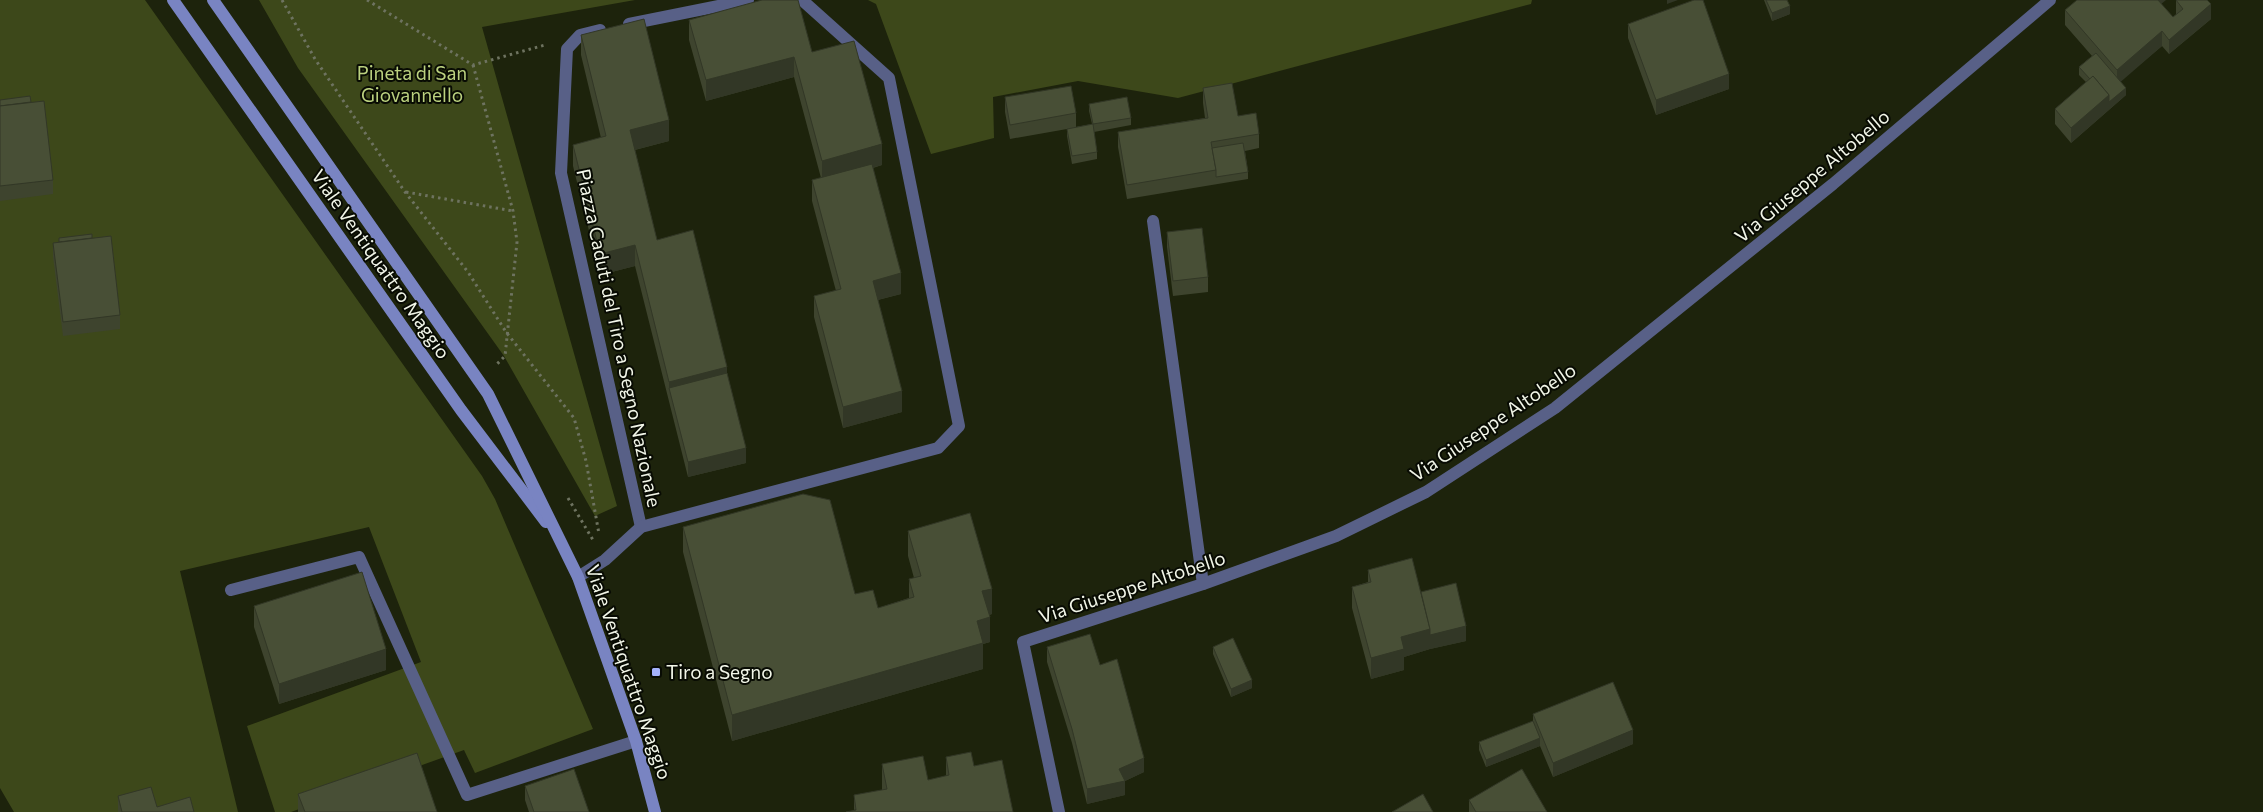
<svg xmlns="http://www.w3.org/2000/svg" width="2263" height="812" viewBox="0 0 2263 812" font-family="Commissioner,sans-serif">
	<rect width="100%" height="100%" fill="#1d230c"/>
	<!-- green -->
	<g fill="#3d481a">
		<path d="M0,0h145l337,476 13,23 98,230 -118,44 -11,-23 -173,62h-16l-28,-86 174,-64 -52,-135 -189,44 58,241h-224l-14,-24z"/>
		<path d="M259,0h376l-153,27 135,479 -22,10 -91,-160 -206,-288z"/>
		<path d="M868,0h664l-1,4 -353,94 -100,-17 -85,16 1,41 -63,16 -55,-150z"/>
	</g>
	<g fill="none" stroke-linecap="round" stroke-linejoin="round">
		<!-- path -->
		<g stroke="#6e7360" stroke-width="3" stroke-dasharray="2.5 4" stroke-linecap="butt">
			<path d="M282,0l33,59 90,133 63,80 38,60 68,86 12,43 13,73"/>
			<path d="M367,0l106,65 72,-20"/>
			<path d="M473,65l40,146 4,31 -12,114 -9,9"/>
			<path d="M406,192l107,19"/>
			<path d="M568,498l25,42"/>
		</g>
		<!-- service -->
		<g stroke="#586087" stroke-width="12">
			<path d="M1153,221l50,363"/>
			<path d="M231,590l128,-33 108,238 169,-54"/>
		</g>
		<!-- minor -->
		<g stroke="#586087" stroke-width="12">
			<path d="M629,24l119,-24"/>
			<path d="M600,30l-20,5 -13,14 -6,124 80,354"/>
			<path d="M578,577l27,-17 36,-33 297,-79 21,-22 -70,-348 -87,-78"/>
			<path d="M1059,812l-36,-170 180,-58 133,-48 90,-44 129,-84 278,-224 217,-184"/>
		</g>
		<!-- secondary -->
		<g stroke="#7984c2" stroke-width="12">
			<path d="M173,0l288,410 85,112"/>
			<path d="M213,0l275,394 90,183 58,164 19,71"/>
		</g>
	</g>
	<!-- wall -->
	<g fill="#3e442e">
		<path d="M1764,0h23l3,14 -18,7z"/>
		<path d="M2176,0l35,19 -42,35 -7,-8 -42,35 6,14 -55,48 -16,-19v-15l31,-27 -7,-7v-8l13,-11 -27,-31v-15l96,-6 12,13 3,-2z"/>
		<path d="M689,20l123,32 70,113 -9,3 28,126 -23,6 24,112 -59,16 -29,-111v-21l22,-5 -24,-90v-21l9,-2 -27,-101 -88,24 -17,-61z"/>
		<path d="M1628,24l101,65 -73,26 -28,-77z"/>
		<path d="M581,35l88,106 -34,9 22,90 70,133 19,90 -58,14 -53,-211 -35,9 -27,-109v-21l28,-7 -20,-83z"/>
		<path d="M1203,88l56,46v14l-14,3 3,21v7l-121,20 -9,-52v-15l87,-14 -2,-15z"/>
		<path d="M1005,97l71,16v14l16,-3 -3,-13v-7l42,14v7l-37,7 3,20v7l-25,5 -5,-28v-7l-57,10 -5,-27z"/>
		<path d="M0,100l31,2 22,78v14l-53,7z"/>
		<path d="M1167,232l41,45v15l-35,4 -6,-49z"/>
		<path d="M59,238h33l28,77v14l-57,7 -10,-79v-14l6,-1z"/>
		<path d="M683,527l172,67 23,14 31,-10v-19l5,-1 -6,-22v-25l84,83 -3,1 1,27 -7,2v25l-251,72 -49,-189z"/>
		<path d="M1368,570l98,71 -36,8 -26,8v13l-33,9 -19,-71v-21l16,-5z"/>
		<path d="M254,606l132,64 -107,34 -25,-77z"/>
		<path d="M1047,647l53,18 44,107 -19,9v14l-38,9 -15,-61 -25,-81z"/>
		<path d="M1213,647l39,41 -21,9 -18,-43z"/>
		<path d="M1533,714l100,30 -80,33 -13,-31 -54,21 -7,-17v-8l54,-21z"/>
		<path d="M946,757l28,9 28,-6 -148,50v-15l28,-5v-26l46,16 18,-4z"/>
		<path d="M525,786l64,26h-60l-4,-12z"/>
		<path d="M298,794l139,18h-139z"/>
		<path d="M118,796l39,11 37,5h-76z"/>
		<path d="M1469,800l78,12h-78z"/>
	</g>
	<!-- shaded-wall -->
	<g fill="#323726">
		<path d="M1667,0h11l-11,4z"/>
		<path d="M2154,0h12l-12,10z"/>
		<path d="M2211,4v15l-42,35v-14z"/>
		<path d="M1790,6v8l-18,7v-8z"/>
		<path d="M2162,31v15l-45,39v-15z"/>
		<path d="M794,57v20l-88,24v-21z"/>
		<path d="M1729,74v15l-73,26v-15z"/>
		<path d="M2126,88v7l-55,48v-15l38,-33z"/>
		<path d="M669,120v21l-39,10v-21z"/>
		<path d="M882,144v21l-60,16v-20z"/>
		<path d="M635,245v21l-35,9v-21z"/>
		<path d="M901,273v21l-28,7v-20z"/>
		<path d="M727,367v21h-58v-6z"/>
		<path d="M902,391v21l-59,16v-21z"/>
		<path d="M746,448v15l-58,14v-15z"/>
		<path d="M992,589v25l-10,3v-26z"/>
		<path d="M990,617v25l-7,2v25l-251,72v-26l245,-94z"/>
		<path d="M1466,626v15l-36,8 -26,8v13l-33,9v-21l30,-21 29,-8z"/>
		<path d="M386,649v21l-107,34v-20z"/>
		<path d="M1252,680v8l-21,9v-8z"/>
		<path d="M1633,730v14l-80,33v-14z"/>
		<path d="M1540,738v8l-54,21v-7z"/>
		<path d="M1144,758v14l-19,9v14l-38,9v-15l32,-20z"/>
	</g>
	<!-- building -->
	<g fill="#484f36" stroke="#323726">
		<path d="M762,0h36l14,52 42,-11 28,103 -60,17 -28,-104 -88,23 -17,-60z"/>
		<path d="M1694,0h9l26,74 -73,26 -28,-76z"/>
		<path d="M1766,0h21l3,6 -18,7z"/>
		<path d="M2077,0h81l15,17 10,-8 -7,-9h31l4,4 -42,36 -7,-9 -45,39 -52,-60z"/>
		<path d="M644,19l25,101 -39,10 27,110 36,-10 34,137 -58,15 -34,-137 -35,9 -27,-109 33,-9 -25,-101z"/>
		<path d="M2096,53l30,35 -17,14v-7l-16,-19 -3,3 -11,-12z"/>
		<path d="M2093,76l16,19 -38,33 -16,-19z"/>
		<path d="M1232,83l6,33 18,-3 3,21 -48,8 5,28 -89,15 -9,-53 90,-14 -5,-30z"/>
		<path d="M1071,86l5,27 -66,12 -5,-28z"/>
		<path d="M30,96l1,6 -31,4v-6z"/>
		<path d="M1127,97l4,21 -38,6 -4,-20z"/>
		<path d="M44,101l9,79 -53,6v-80z"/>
		<path d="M1093,124l4,28 -25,4 -5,-27z"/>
		<path d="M1243,143l5,29 -32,5v-7l-4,-22z"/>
		<path d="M872,164l29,109 -28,8 29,110 -59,16 -29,-111 27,-7 -29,-109z"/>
		<path d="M1202,228l6,49 -35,4 -6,-49z"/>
		<path d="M92,234v4l-33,4v-4z"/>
		<path d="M111,236l9,79 -57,7 -10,-79z"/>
		<path d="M727,373l19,75 -58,14 -19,-74z"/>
		<path d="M803,494l27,6 25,94 18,-4 5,18 36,-11 -5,-18 12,-3 -13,-45 62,-18 22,76 -10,2 8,26 -13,4 6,22 -251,72 -49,-188z"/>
		<path d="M1412,558l18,71 -29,8 3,12 -33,9 -19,-71 19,-5 -3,-12z"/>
		<path d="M362,572l24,77 -107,35 -25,-78z"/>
		<path d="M1456,583l10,43 -36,9v-6l-9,-37z"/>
		<path d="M1090,634l10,31 17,-6 27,99 -25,11 6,12 -38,8 -15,-60 -25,-82z"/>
		<path d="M1233,638l19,42 -21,9 -18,-42z"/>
		<path d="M1613,682l20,48 -80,33 -20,-49z"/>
		<path d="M1533,721l7,17 -54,22 -7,-18z"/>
		<path d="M971,752l3,14 28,-6 11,52h-167l10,-2 -2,-15 33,-6 -5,-25 41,-8 5,24 21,-5 -3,-18z"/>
		<path d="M417,753l20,59h-132l-7,-18z"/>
		<path d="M574,769l15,43h-55l-9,-26z"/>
		<path d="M1522,769l25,43h-71l-7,-12z"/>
		<path d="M151,787l6,20 33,-10 4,15h-72l-4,-16z"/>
		<path d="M1423,794l10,18h-41z"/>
	</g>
	<!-- markers -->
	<rect fill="#a4b2fc" stroke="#080b03" stroke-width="2" x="651" y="667" width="10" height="10" rx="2.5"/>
	<g text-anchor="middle" stroke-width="4" stroke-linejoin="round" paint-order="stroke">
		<!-- park labels -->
		<g font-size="19" fill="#bbd17f" stroke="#080b03">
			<text x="412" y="80">Pineta di San<tspan x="412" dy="22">Giovannello</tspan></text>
		</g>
		<!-- street labels -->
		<g font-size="19" fill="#f2f6e8" stroke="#080b03">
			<text transform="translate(1812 176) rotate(-40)" y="7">Via Giuseppe Altobello</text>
			<text transform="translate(381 264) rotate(55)" y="7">Viale Ventiquattro Maggio</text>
			<text transform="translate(619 338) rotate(78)" y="7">Piazza Caduti del Tiro a Segno Nazionale</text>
			<text transform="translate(1493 422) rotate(-34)" y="7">Via Giuseppe Altobello</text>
			<text transform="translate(1132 587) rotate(-18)" y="7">Via Giuseppe Altobello</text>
			<text transform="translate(629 672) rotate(71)" y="7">Viale Ventiquattro Maggio</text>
		</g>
		<!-- poi labels -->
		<g font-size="19" fill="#f2f6e8" stroke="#080b03" text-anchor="start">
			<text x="666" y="679">Tiro a Segno</text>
		</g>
	</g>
</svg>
